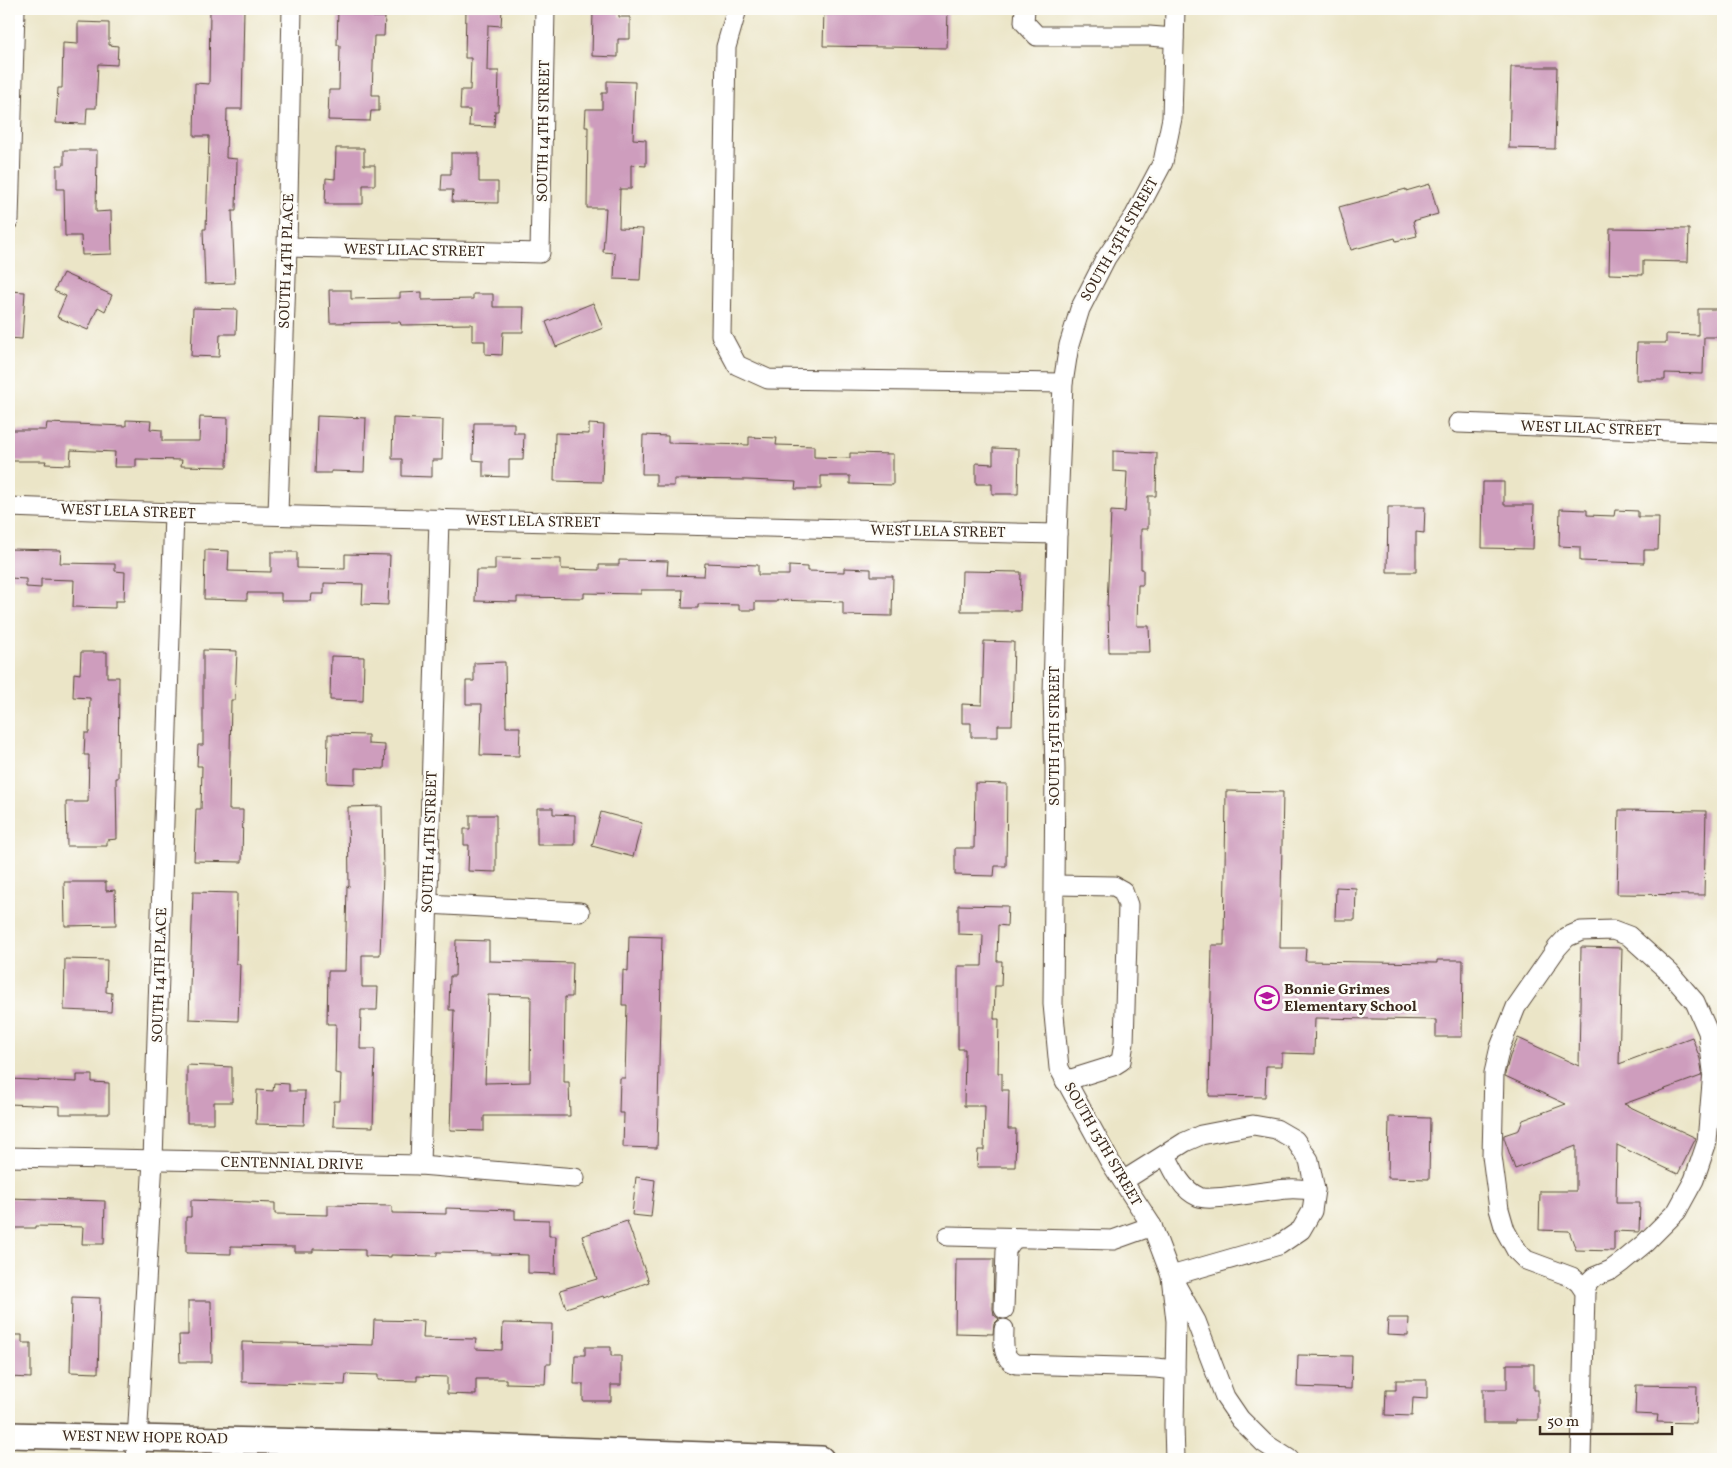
<svg xmlns="http://www.w3.org/2000/svg" width="1732" height="1468" viewBox="0 0 1732 1468" font-family="Vollkorn,serif">
	<rect width="100%" height="100%" fill="#fdfcf7"/>
	<filter id="ink" filterUnits="userSpaceOnUse"><feTurbulence type="fractalNoise" baseFrequency=".02" numOctaves="2"/><feDisplacementMap in="SourceGraphic" scale="10" xChannelSelector="R" yChannelSelector="G"/><feConvolveMatrix kernelMatrix="1 2 1 2 8 2 1 2 1" color-interpolation-filters="sRGB"/></filter>
	<filter id="wash" filterUnits="userSpaceOnUse"><feTurbulence type="fractalNoise" baseFrequency=".0096" numOctaves="4" result="noise"/><feDisplacementMap in="SourceGraphic" scale="20" xChannelSelector="R" yChannelSelector="G"/><feGaussianBlur stdDeviation="1.12" result="paint"/><feColorMatrix in="noise" values="0 0 0 0 0 0 0 0 0 0 0 0 0 0 0 0 0 1.4 0 .05"/><feComposite in="paint" operator="in"/></filter>
	<g filter="url(#wash)">
		<rect width="100%" height="100%" fill="#ebe5c7"/>
		<g id="blocks">
			<!-- building -->
			<g fill="#ce9dbd" fill-rule="evenodd">
				<path d="M210,9h34l-2,100h-15l-1,49 11,1 -1,52h-4l3,72 -30,1 -2,-55h3l3,-93h-15l1,-53 14,1z"/>
				<path d="M338,9h35v8h12l-1,19h-10l-2,59h7v16h-8l-1,10 -42,-1 1,-30h10l1,-45h-3z"/>
				<path d="M466,9h36l-1,17 -13,-1 -1,46h12l-1,40h-3l-1,16 -25,-1 1,-16h-10l1,-20h9l1,-32h-6z"/>
				<path d="M593,9h26v8h11v22h-12v18l-26,-1z"/>
				<path d="M824,9h124l-1,39 -124,-2z"/>
				<path d="M78,22l31,1v22l9,1 -1,19 -19,-1 -2,44h-9l-1,16 -30,-1 2,-35h4l1,-45 15,1z"/>
				<path d="M1511,67h46l-2,82 -46,-1z"/>
				<path d="M607,81l28,1 -2,57 13,1v26l-15,-1v24h-11l-1,39 24,1 -3,51 -26,-1 1,-26 -12,-1 3,-44h-19l1,-81h-3l1,-18h16v-16h5z"/>
				<path d="M336,148h28v17h11v20h-12v19h-38l1,-26 9,1z"/>
				<path d="M64,150h33l-1,62 15,-1 1,43 -30,1 -1,-19h-16l-1,-47h-7v-24h7z"/>
				<path d="M451,153h28v29h19v21l-46,-1 1,-12h-12l1,-16h9z"/>
				<path d="M1430,184l8,30 -25,7 4,15 -21,5 -1,-3 -44,12 -12,-43 67,-18v2z"/>
				<path d="M1610,228l79,1 -1,33 -45,-1v14l-34,-1z"/>
				<path d="M63,273l49,22 -7,16 -7,-4 -10,23 -31,-13 9,-21 -12,-5z"/>
				<path d="M329,290h22v9l49,-1v-5l22,-1v8l51,-1v-5h20v13h31l-1,25h-20l-1,23 -17,-1v-13h-13v-17l-71,1 -1,-3 -70,1z"/>
				<path d="M9,291l16,1 -3,47 -13,-1z"/>
				<path d="M593,303l10,25 -47,19 -10,-25z"/>
				<path d="M193,308l44,1 -1,25h-16l-1,23 -28,-1z"/>
				<path d="M1698,309h24v28h-18l-1,37 -38,-1v7h-29l1,-37h29v-9l32,1z"/>
				<path d="M317,416l49,2 -2,54 -33,-1v2h-16z"/>
				<path d="M200,417l28,1 -1,49 -46,-1 1,-6 -46,-1v8h-22l1,-15 -44,-2 -1,15 -25,-1 1,-3h-37v-31h37l1,-7 79,3v-6l25,1 -1,8 12,1v11h37z"/>
				<path d="M393,418l50,2 -1,40h-10v17l-30,-1v-17h-10z"/>
				<path d="M474,423h40v10h10l-1,27h-14v17l-26,-1v-15l-10,-1z"/>
				<path d="M589,424l15,1 -2,57 -48,-1 1,-48 34,1z"/>
				<path d="M643,435l25,1v7l81,2v-8l28,1 -1,7 38,1v11l36,1v-5l43,1v31l-43,-1v-8h-29v13h-26l1,-7 -48,-2 -74,-1v7h-18v-12h-14z"/>
				<path d="M993,448l26,1 -1,45h-26v-10h-16v-21l17,1z"/>
				<path d="M1113,451l44,2 -1,43h-8v33h-7v40h2v16h-5l-1,41h12l1,26h-41l-1,-46h-1l4,-95 14,1 2,-40 -14,-1z"/>
				<path d="M1483,482h21v23h30l-1,44 -51,-1z"/>
				<path d="M1388,507h37l-1,26 -8,-1v40h-29z"/>
				<path d="M1560,509l27,1v5l27,1 1,-6 23,1v6h21l-1,33h-14v13l-64,-2v-14l-21,-1z"/>
				<path d="M9,549l52,1 -1,13 55,1v7l10,1 -1,29h-9v7l-42,-1 1,-27 -33,-1v9l-15,-1v-8l-17,-1z"/>
				<path d="M205,550l24,1 -1,20 43,1v-20h26v16l48,1v-15l45,1 -2,50 -26,-1 1,-20 -39,-1v11h-12l-1,7h-30v-8h-34v7l-43,-1z"/>
				<path d="M495,558l66,1v10l38,1v-5h20v-5l49,1 -1,14 37,1 1,-13 53,2v10h31v-9l18,1v4l37,1v-4l27,1v7h22l-1,40 -49,-1v-13l-66,-2v2h-22v8h-16v-5l-41,-1v4h-16l1,-18h-42v4l-57,-1v5l-67,-1v5l-42,-1 1,-31h19z"/>
				<path d="M962,571l59,1 -1,39h-59z"/>
				<path d="M984,641l30,1 -2,83h-14v12h-27v-14h-9v-19l20,1z"/>
				<path d="M203,650l34,1 -2,49h-4l-2,110h14l-1,52 -48,-1 2,-52h5l1,-43h-5l1,-21h5z"/>
				<path d="M81,652h26v25h12l-1,101h-2l1,61 -10,1v6h-40l-1,-44h22l1,-47h-5l1,-22h4l1,-35 -17,-1 1,-24 6,1z"/>
				<path d="M331,656l33,1 -1,44 -33,-1z"/>
				<path d="M505,662l1,65h14l-1,29 -39,-1 2,-51h-16v-23h8v-18z"/>
				<path d="M328,734l40,1v9l17,1 -1,24 -29,-1v16l-28,-1z"/>
				<path d="M975,783l32,1 -1,82h-11l-1,10 -39,-1v-27h19z"/>
				<path d="M1226,791l57,1 -3,156h26l-1,13 132,2v-3h26l-1,77h-26v-17l-121,-2 -1,36 -32,-1v13h-16l-1,31 -56,-1 3,-151h12z"/>
				<path d="M382,806l1,68 -3,81h-18v32h16l-1,23h-16l-1,39h15l-2,78 -40,-1 1,-25h6l1,-27 -6,-1 1,-49h-9l1,-53h17l2,-85 2,1 -1,-80z"/>
				<path d="M537,808h16v6l22,1v30h-38z"/>
				<path d="M1619,810l87,1 -2,84 -87,-1z"/>
				<path d="M601,812l41,11 -9,34 -41,-11z"/>
				<path d="M470,815h26v57l-28,-1 1,-26h-5v-16h6z"/>
				<path d="M64,882h42v9l9,-1 1,35 -51,1z"/>
				<path d="M1336,887l20,1 -1,32h-20z"/>
				<path d="M193,892l44,1 -1,71h4l-2,57 -49,-2z"/>
				<path d="M958,905l50,1 -1,20 -9,-1 -1,36h5l-1,25h-6l-1,33h5l-1,54h4v17h7l-1,39h8l-1,38h-38l1,-17h6l1,-44h-21l1,-57h-7v-83h24l1,-31 -25,-1z"/>
				<path d="M629,936l33,1 -5,211 -34,-1 1,-34h-5l1,-35h5l2,-73h-5l1,-35 5,1z"/>
				<path d="M456,940l33,1v20l84,2 -1,34h-7l-1,85h5l1,34h-86v15l-34,-1 4,-120h-5l1,-34h5zM488,995l43,1 -1,86 -45,1z"/>
				<path d="M1581,947l41,1 -3,116 73,-27 8,22 2,12 -1,5 -77,28 72,34 -18,36 -61,-29 -1,58h24l-1,29 -25,-1v20l-38,-1 -7,-19 -30,-1 1,-39h36v-45l-61,23 -11,-31v-3l15,-5 4,-10 43,-16 -61,-28v-2l5,-18 8,-18 61,28z"/>
				<path d="M65,959l42,1 -1,32 6,1 -1,19 -47,-2z"/>
				<path d="M187,1065l45,2v35h-18v21h-27z"/>
				<path d="M77,1075h15v7l17,1v31h-49v-8l-51,-2v-25l68,3z"/>
				<path d="M274,1083l15,1v7h16l-1,34 -48,-1 1,-34 16,1z"/>
				<path d="M1389,1117l41,1 -1,61 -41,-1z"/>
				<path d="M636,1177l19,3 -4,37 -19,-2z"/>
				<path d="M9,1198l96,3 -1,43h-22l1,-17 -48,-1v2h-26z"/>
				<path d="M191,1200l84,3v11l53,1v-10l64,1v7l54,1v-6l69,2v9l34,1v16h7l-1,38 -27,-1v-18l-37,-1v-1l-54,-1v4l-46,-1v2l-26,-1v-6l-52,-1v3h-18v-5l-64,-1v8l-45,-1v-36h5z"/>
				<path d="M627,1221l22,61 -45,16 -1,-2 -37,12 -6,-18 37,-11 -15,-43z"/>
				<path d="M956,1259h38l-1,50 1,6 5,4 -5,5 -1,10 -38,-1z"/>
				<path d="M72,1297l28,1 -2,75 -28,-1z"/>
				<path d="M188,1301h23l1,61h-32l-1,-27h9z"/>
				<path d="M1388,1318h21l-1,18 -21,-1z"/>
				<path d="M374,1320l50,1 -1,17 53,1 -1,10 27,1 1,-27 49,1 -1,40h-5l-1,20 -39,-1v-4h-30v16l-29,-1v-17l-30,-1v5l-39,-1v-5l-32,-1 -1,11 -103,-3v-40l131,3z"/>
				<path d="M9,1335h13v8h9v35l-22,-1z"/>
				<path d="M585,1347h26v9h10v29h-10v16h-28v-17h-9l1,-29h10z"/>
				<path d="M1298,1355l54,1 -1,33 -54,-2z"/>
				<path d="M1507,1364h27v26h4v30h-23v3h-32v-34h24z"/>
				<path d="M1396,1380h31v19l-14,-1 -1,18 -27,-1 1,-25h10z"/>
				<path d="M1636,1385l61,1 -1,37 -39,-1 1,-7 -23,-1z"/>
			</g>
		</g>
	</g>
	<g filter="url(#ink)">
		<use href="#blocks" fill-opacity="0" stroke="#554637" stroke-width="1"/>
		<g fill="none" stroke-linecap="round" stroke-linejoin="round">
			<defs>
				<g id="minor">
					<path d="M737,9l-11,38 -5,288 16,30 31,14 295,4"/>
					<path d="M1025,9l-1,13 13,14h112l25,2"/>
					<path d="M1175,9l-3,109 -9,44 -28,53 -29,43 -26,51 -11,36 -6,38 -6,151 -4,160 2,75 -2,235 6,64 50,92 43,66 19,50 5,45 -2,104 1,34"/>
					<path d="M9,220l6,-211"/>
					<path d="M287,247l253,6 5,-244"/>
					<path d="M1458,423l265,10"/>
					<path d="M9,507l165,6 883,21"/>
					<path d="M278,514l9,-267 5,-238"/>
					<path d="M1055,885l59,1 9,5 5,14 -4,138 -3,18 -8,5 -48,15"/>
					<path d="M427,904l153,8"/>
					<path d="M1166,1155c7,15 16,35 33,42 13,5 70,-7 89,-8 9,-1 18,1 27,1"/>
					<path d="M9,1157l411,8 155,13"/>
					<path d="M420,1165l19,-646"/>
					<path d="M1123,1181l62,-39 16,-7 52,-10 23,4 19,11 14,20 6,30 -3,21 -11,19 -22,15 -108,31 25,45 29,76 15,22 24,24 25,16"/>
					<path d="M948,1236l165,4 39,-14"/>
					<path d="M1004,1309l2,-59 7,-10 5,-2"/>
					<path d="M1004,1329c0,12 -3,30 12,35l140,4 19,2"/>
					<path d="M136,1459l17,-299 21,-647"/>
					<path d="M394,1459l2,-15"/>
					<path d="M1581,1459l4,-167 3,-9 6,-6 17,-7 11,-8 23,-19 32,-32 17,-31 13,-38 6,-71 -5,-39 -13,-30 -26,-30 -40,-36 -16,-6 -32,1 -14,6 -10,11 -41,59 -16,40 -6,26 -2,83 7,53 6,21 11,20 10,10 46,17 7,6 6,9"/>
				</g>
				<path id="major" d="M9,1435l387,9 425,15"/>
			</defs>
			<!-- minor casing -->
			<use href="#minor" stroke="#554637" stroke-width="21"/>
			<!-- major casing -->
			<use href="#major" stroke="#554637" stroke-width="28"/>
			<!-- minor -->
			<use href="#minor" stroke="#fff" stroke-width="19"/>
			<!-- major -->
			<use href="#major" stroke="#fff" stroke-width="25"/>
		</g>
	</g>
	<!-- icons -->
	<defs>
		<symbol id="school-ring" viewBox="-11 -11 22 22"><circle r="9.5" fill="#fdfcf7" stroke="#b5179e" stroke-width="1.5"/><path d="M0-5L7-2L0 1L-7-2ZM-4 1L0 2.5L4 1V4Q0 6-4 4Z" fill="#b5179e"/></symbol>
	</defs>
	<g fill-rule="evenodd">
		<use href="#school-ring" x="1253" y="984" width="28" height="28"/>
	</g>
	<g text-anchor="middle" stroke-width="5" stroke-linejoin="round" paint-order="stroke">
		<!-- street labels -->
		<g font-size="15" fill="#3b2a1e" stroke="#fdfcf7">
			<text transform="translate(543 131) rotate(-89)" y="5">SOUTH 14TH STREET</text>
			<text transform="translate(1119 239) rotate(-60)" y="5">SOUTH 13TH STREET</text>
			<text transform="translate(414 250) rotate(1)" y="5">WEST LILAC STREET</text>
			<text transform="translate(286 261) rotate(-88)" y="5">SOUTH 14TH PLACE</text>
			<text transform="translate(1591 428) rotate(2)" y="5">WEST LILAC STREET</text>
			<text transform="translate(128 511) rotate(2)" y="5">WEST LELA STREET</text>
			<text transform="translate(533 521) rotate(1)" y="5">WEST LELA STREET</text>
			<text transform="translate(938 531) rotate(1)" y="5">WEST LELA STREET</text>
			<text transform="translate(1054 736) rotate(-90)" y="5">SOUTH 13TH STREET</text>
			<text transform="translate(429 842) rotate(-88)" y="5">SOUTH 14TH STREET</text>
			<text transform="translate(159 975) rotate(-88)" y="5">SOUTH 14TH PLACE</text>
			<text transform="translate(1103 1144) rotate(60)" y="5">SOUTH 13TH STREET</text>
			<text transform="translate(292 1163) rotate(1)" y="5">CENTENNIAL DRIVE</text>
			<text transform="translate(145 1437) rotate(1)" y="5">WEST NEW HOPE ROAD</text>
		</g>
		<!-- poi labels -->
		<g font-size="15" font-weight="bold" fill="#3b2a1e" stroke="#fdfcf7" text-anchor="start">
			<text x="1284" y="994">Bonnie Grimes<tspan x="1284" dy="17">Elementary School</tspan></text>
		</g>
	</g>
	<!-- margin -->
	<rect width="1732" height="1468" fill="none" stroke="#fdfcf7" stroke-width="30"/>
	<!-- scale -->
	<path d="M1540 1426v8h132v-8" fill="none" stroke="#3b2a1e" stroke-width="2.5"/>
	<text x="1547" y="1426" font-size="15" fill="#3b2a1e" stroke="#fdfcf7" stroke-width="4" paint-order="stroke">50 m</text>
</svg>
